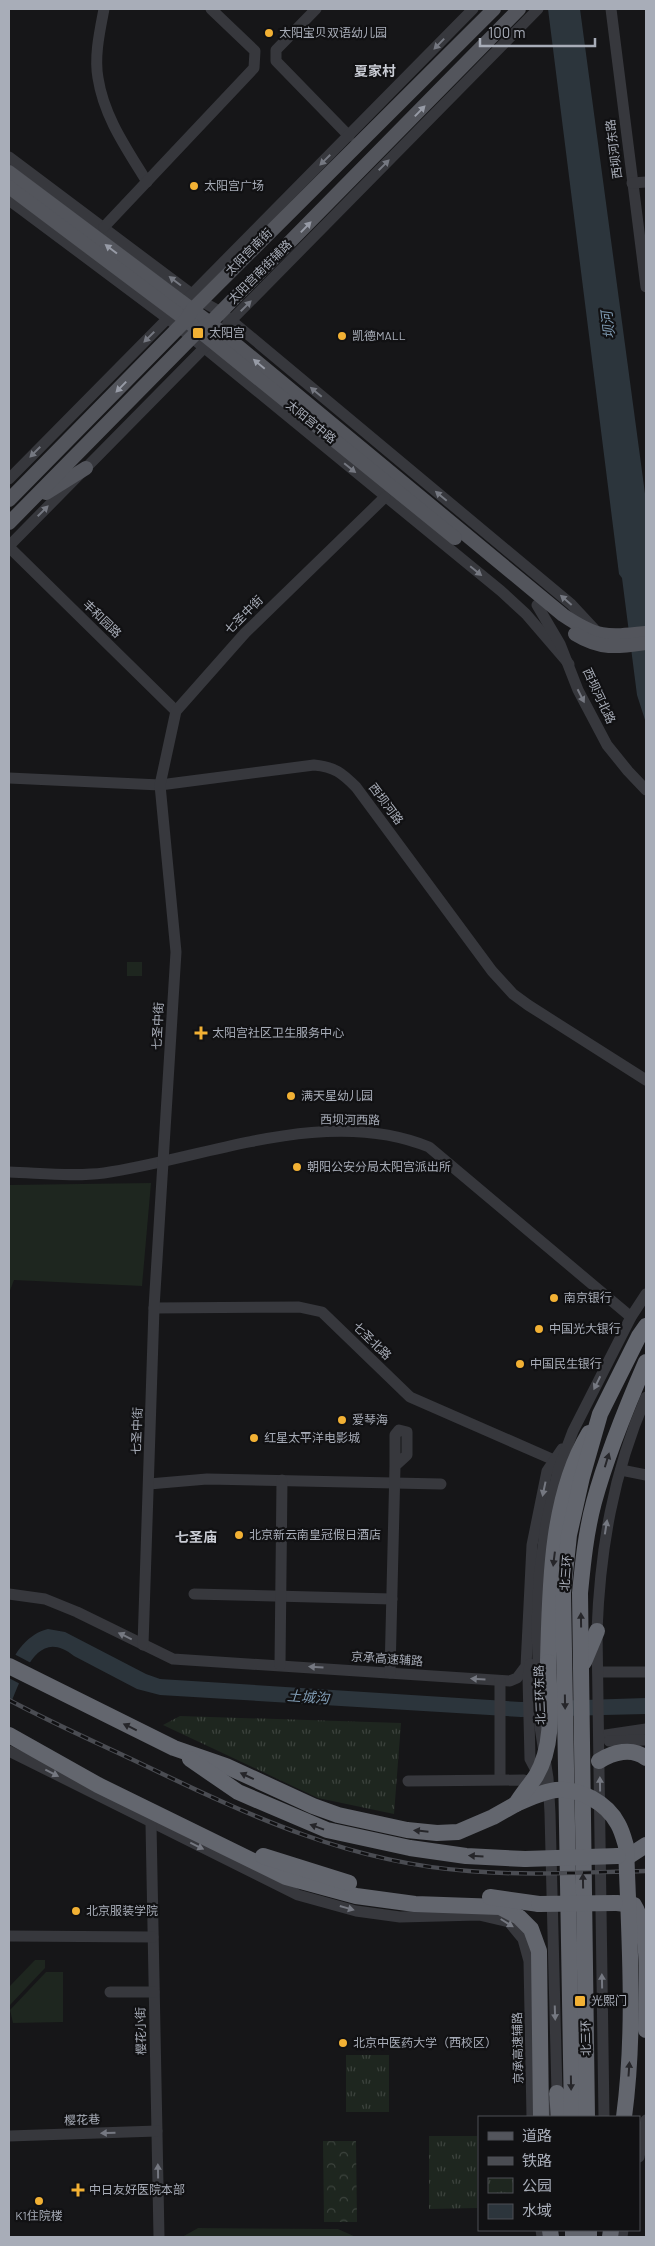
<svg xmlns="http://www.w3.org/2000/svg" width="655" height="2246" viewBox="0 0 655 2246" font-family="Barlow,'Noto Sans SC',sans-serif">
	<defs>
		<pattern id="forest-crowns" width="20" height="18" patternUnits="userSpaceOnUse" patternTransform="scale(1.25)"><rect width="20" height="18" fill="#1e261f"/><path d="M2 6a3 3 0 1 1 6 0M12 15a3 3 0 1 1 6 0" fill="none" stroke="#3c433d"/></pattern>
		<pattern id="park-tufts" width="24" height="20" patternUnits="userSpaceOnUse" patternTransform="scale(1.25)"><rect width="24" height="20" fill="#1e261f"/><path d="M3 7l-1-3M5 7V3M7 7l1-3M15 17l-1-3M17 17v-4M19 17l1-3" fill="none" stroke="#3c433d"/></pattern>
	</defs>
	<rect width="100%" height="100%" fill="#161618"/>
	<!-- grass -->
	<g fill="#1e261f">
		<rect x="127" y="962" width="15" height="14"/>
		<path d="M151,1183l-9,103 -128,-6 -5,13v-108z"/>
		<path d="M35,1960h10v8l-36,38v-19z"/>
		<path d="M46,1972h17v50l-50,1 -3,-13z"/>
		<path d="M198,2228l140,1 18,8h-174z"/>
	</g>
	<!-- forest -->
	<path fill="url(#forest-crowns)" d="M323,2141h33l1,81h-33z"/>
	<!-- park -->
	<g fill="url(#park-tufts)">
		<path d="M180,1716l221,7 -7,91 -76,-16 -155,-73z"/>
		<path d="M389,2055v57h-43v-57z"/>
		<path d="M429,2136h48v72l-48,1z"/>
	</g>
	<!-- water -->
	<g fill="#2c353c">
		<path d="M548,9h32l66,492v222l-9,-28 -15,-117 -3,-4z"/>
		<path d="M48,1629l17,3 81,42 14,5 361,23 125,-4v16l-125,3 -361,-22 -23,-6 -63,-33c-38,-31 -52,23 -65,51 0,-11 -3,-26 0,-36 4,-18 20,-38 39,-42z"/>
	</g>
	<!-- pier -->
	<path fill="#161618" d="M14,1654l19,10 -11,21 -13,-7v-13z"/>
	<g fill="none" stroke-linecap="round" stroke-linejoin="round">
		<!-- minor -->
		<g stroke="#37383d" stroke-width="11">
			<path d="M104,9c-4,21 -10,47 -6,69 6,39 29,71 49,104"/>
			<path d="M316,9l-40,41v11l73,75"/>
			<path d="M611,9l35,278"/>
			<path d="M9,157l192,144 20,11 350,292 26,28"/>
			<path d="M632,183l14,-1"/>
			<path d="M9,200l170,127 322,264 25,23 43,50"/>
			<path d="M104,227l150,-159 1,-17 -44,-42"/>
			<path d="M187,299l286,-290"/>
			<path d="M9,479l163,-165"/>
			<path d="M9,546l529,-537"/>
			<path d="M9,547l167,164"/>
			<path d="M537,605l23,39 18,46 29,55 21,26 18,19"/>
			<path d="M9,778l151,7 154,-20c21,2 28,8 42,22l136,184 21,23 15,11 118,75"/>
			<path d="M9,1172c31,1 64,5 95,1 102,-15 223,-68 325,-26l202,170"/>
			<path d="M154,1308l145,-1 23,5 88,85 144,63"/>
			<path d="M621,1470l25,5"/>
			<path d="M149,1484l58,-5 234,5"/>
			<path d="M9,1594l36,5 32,13 96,47 337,22 7,-3 9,-12 6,-121 15,-74 15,-22"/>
			<path d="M194,1594l198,5"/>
			<path d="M143,1645l11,-337 22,-356 -16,-167 16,-74 69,-78 140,-136"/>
			<path d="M530,1664l-2,13 2,82 10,19"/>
			<path d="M280,1665l2,-185"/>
			<path d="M598,1672h48"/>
			<path d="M390,1673l5,-207 12,-11v-23l-8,-2 -4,5v31"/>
			<path d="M599,1736l47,-7"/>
			<path d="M609,1741l37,-1"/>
			<path d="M9,1751l289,144 58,16 44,6 79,-2 30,7 14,17 6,22 3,156"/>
			<path d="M500,1779v-98"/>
			<path d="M408,1781l115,-1 15,3"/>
			<path d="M151,1824l8,413"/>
			<path d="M9,1936l144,1"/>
			<path d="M110,1992h44"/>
			<path d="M549,2117l8,-24 -7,-280 -2,-35 -8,-51 -3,-101 2,-49 7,-53 12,-53 15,-40 58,-114 15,-23"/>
			<path d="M604,2117l-7,-486c3,-81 16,-158 49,-234"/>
			<path d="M9,2136l148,-5"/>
			<path d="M639,2157l7,-37"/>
			<path d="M541,2230l1,7"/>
			<path d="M622,2237l1,-7"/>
		</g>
		<!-- major -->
		<g stroke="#53555c" stroke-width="14">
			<path d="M9,172l201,151 353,292c34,23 43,22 83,18"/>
			<path d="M9,187l177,133 269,218"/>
			<path d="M46,493l40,-25"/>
			<path d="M9,500l177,-180 6,-10 302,-301"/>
			<path d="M9,523l190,-193 11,-7 309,-314"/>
			<path d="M575,634c26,16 43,13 71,9"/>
		</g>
		<!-- highway -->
		<g stroke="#63666e" stroke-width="16">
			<path d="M548,1662c2,-73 2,-164 41,-229"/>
			<path d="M584,1662l13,-31"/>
			<path d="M9,1666l165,82 52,18 87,40 25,9 69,15 30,3 21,-1 35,-15 23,-13"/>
			<path d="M9,1735l89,50 188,92 70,19 59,8 85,3 19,10 12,12 8,22 2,166"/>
			<path d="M190,1759l48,33 89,38 83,18 56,8 59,3"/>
			<path d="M599,1761c14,-9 33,-14 47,-3"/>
			<path d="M263,1856l86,27"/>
			<path d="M618,1856h11l17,-11"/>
			<path d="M490,1897l49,7"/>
			<path d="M617,1903l17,2c18,30 12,90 12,125"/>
			<path d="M557,2093l2,24"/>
			<path d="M572,2117l-9,-524 6,-58 13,-58 18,-63 39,-78 7,-10"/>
			<path d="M587,2117l-7,-524c3,-31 6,-61 14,-91 13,-48 32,-94 52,-140"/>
			<path d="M550,2230l1,7"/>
			<path d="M573,2230v7"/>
			<path d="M589,2230v7"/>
			<path d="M610,2237l1,-7"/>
		</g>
		<defs>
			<path id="rail" d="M9,1700c45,24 93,45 139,67 104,50 204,96 321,104 59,5 118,1 177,0"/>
		</defs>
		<!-- rail casing -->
		<use href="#rail" stroke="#4a4c52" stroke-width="4.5"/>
		<!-- rail -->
		<use href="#rail" stroke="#111113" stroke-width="2.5" stroke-dasharray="8" stroke-linecap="butt"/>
		<!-- highway-bridge -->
		<g stroke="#63666e" stroke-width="16">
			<path d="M516,1804c13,-6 26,-12 40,-14 24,-2 51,13 62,34 4,7 6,15 8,22 3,90 10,181 -2,271"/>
			<path d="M516,1804c6,-10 14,-19 20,-28 20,-34 13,-77 12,-114"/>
			<path d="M525,1859l93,-3"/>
			<path d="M539,1904l76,-1"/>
		</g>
	</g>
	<!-- one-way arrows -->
	<defs><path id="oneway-solid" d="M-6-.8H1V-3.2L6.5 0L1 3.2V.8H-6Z" transform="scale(1.25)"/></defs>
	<g fill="#757881">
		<use href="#oneway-solid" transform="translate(439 44) rotate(134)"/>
		<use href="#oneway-solid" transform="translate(325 160) rotate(135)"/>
		<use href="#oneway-solid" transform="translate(384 165) rotate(-45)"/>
		<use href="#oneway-solid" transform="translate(175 281) rotate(-143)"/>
		<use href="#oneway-solid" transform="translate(246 306) rotate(-45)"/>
		<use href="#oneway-solid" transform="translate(149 337) rotate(135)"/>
		<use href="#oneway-solid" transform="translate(316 392) rotate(-140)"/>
		<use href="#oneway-solid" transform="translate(35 452) rotate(135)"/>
		<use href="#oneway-solid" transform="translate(350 468) rotate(39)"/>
		<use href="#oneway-solid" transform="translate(441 496) rotate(-140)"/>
		<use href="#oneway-solid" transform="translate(43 511) rotate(-45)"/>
		<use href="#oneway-solid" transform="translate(476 571) rotate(39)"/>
		<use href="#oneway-solid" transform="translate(566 600) rotate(-139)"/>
		<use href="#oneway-solid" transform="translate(581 696) rotate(63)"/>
		<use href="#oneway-solid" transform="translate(597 1383) rotate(116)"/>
		<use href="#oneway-solid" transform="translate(544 1489) rotate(102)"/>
		<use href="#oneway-solid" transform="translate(606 1527) rotate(-81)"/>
		<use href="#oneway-solid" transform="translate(125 1636) rotate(-154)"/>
		<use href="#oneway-solid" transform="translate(316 1667) rotate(-176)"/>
		<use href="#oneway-solid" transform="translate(478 1679) rotate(-176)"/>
		<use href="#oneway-solid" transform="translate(52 1773) rotate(27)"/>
		<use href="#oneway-solid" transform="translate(600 1784) rotate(-91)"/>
		<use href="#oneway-solid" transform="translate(197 1846) rotate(26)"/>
		<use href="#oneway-solid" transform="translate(347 1908) rotate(16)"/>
		<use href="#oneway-solid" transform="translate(507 1923) rotate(32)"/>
		<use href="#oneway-solid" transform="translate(602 1981) rotate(-91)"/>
		<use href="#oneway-solid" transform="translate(555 2013) rotate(88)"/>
		<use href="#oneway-solid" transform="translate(108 2133) rotate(178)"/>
		<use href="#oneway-solid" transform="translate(158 2171) rotate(-91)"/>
	</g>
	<g fill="#979ba6">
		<use href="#oneway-solid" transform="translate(420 111) rotate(-46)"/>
		<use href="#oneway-solid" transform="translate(306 227) rotate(-46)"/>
		<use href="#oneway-solid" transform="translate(111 249) rotate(-143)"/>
		<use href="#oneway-solid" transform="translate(259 364) rotate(-140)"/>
		<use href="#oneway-solid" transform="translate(121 387) rotate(134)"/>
	</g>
	<g fill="#26262a">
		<use href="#oneway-solid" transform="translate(607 1460) rotate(-73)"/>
		<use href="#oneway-solid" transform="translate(554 1559) rotate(97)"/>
		<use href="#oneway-solid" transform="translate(581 1620) rotate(-91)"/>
		<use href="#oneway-solid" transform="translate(565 1702) rotate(89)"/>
		<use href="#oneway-solid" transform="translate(130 1727) rotate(-154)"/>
		<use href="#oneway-solid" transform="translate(247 1776) rotate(-155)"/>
		<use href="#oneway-solid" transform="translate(317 1827) rotate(-160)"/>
		<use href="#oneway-solid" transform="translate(421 1831) rotate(-174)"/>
		<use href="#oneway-solid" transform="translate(476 1856) rotate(-177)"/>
		<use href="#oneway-solid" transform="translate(583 1881) rotate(-91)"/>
		<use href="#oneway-solid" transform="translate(629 2069) rotate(-86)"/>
		<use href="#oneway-solid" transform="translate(571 2083) rotate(89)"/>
	</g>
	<!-- markers -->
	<g fill="#f2b134" stroke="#111113" stroke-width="2">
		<circle cx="269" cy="33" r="5"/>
		<circle cx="194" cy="186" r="5"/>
		<rect x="192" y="327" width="12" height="12" rx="2.5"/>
		<circle cx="342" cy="336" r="5"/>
		<path d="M198.5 1025.5h5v5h5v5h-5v5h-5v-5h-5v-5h5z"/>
		<circle cx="291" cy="1096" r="5"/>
		<circle cx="297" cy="1167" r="5"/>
		<circle cx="554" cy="1298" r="5"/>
		<circle cx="539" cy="1329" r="5"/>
		<circle cx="520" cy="1364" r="5"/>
		<circle cx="342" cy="1420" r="5"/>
		<circle cx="254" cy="1438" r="5"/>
		<circle cx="239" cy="1535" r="5"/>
		<circle cx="76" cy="1911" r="5"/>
		<rect x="574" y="1995" width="12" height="12" rx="2.5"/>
		<circle cx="343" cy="2043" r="5"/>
		<path d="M75.5 2182.5h5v5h5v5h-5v5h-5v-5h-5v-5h5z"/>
		<circle cx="39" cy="2201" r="5"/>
	</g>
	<g text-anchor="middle" stroke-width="4.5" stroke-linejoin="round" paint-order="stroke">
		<!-- poi labels -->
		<g font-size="12" fill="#a8adb8" stroke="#111113" text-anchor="start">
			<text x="279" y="37">太阳宝贝双语幼儿园</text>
			<text x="204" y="190">太阳宫广场</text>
			<text x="209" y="337">太阳宫</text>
			<text x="352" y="340">凯德MALL</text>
			<text x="212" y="1037">太阳宫社区卫生服务中心</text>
			<text x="301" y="1100">满天星幼儿园</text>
			<text x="307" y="1171">朝阳公安分局太阳宫派出所</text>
			<text x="564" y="1302">南京银行</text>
			<text x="549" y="1333">中国光大银行</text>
			<text x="530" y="1368">中国民生银行</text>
			<text x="352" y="1424">爱琴海</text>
			<text x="264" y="1442">红星太平洋电影城</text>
			<text x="249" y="1539">北京新云南皇冠假日酒店</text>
			<text x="86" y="1915">北京服装学院</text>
			<text x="591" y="2005">光熙门</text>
			<text x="353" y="2047">北京中医药大学（西校区）</text>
			<text x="89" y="2194">中日友好医院本部</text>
			<text x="39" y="2220" text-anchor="middle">K1住院楼</text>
		</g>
		<!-- street labels -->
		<g font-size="12" fill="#a8adb8" stroke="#111113">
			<text transform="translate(614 149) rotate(-97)" y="4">西坝河东路</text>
			<text transform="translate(249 252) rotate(-45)" y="4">太阳宫南街</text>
			<text transform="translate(260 272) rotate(-45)" y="4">太阳宫南街辅路</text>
			<text transform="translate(311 422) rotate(39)" y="4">太阳宫中路</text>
			<text transform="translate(244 615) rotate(-45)" y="4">七圣中街</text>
			<text transform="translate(102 619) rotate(44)" y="4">丰和园路</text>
			<text transform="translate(599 696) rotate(65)" y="4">西坝河北路</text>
			<text transform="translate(386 804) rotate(53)" y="4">西坝河路</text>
			<text transform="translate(158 1026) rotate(-87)" y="4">七圣中街</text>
			<text transform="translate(350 1120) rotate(1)" y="4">西坝河西路</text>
			<text transform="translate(372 1341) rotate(44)" y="4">七圣北路</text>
			<text transform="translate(137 1431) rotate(-88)" y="4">七圣中街</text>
			<text transform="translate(566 1573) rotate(-85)" y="4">北三环</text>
			<text transform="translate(387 1659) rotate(4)" y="4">京承高速辅路</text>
			<text transform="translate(540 1695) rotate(-92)" y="4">北三环东路</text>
			<text transform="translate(141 2031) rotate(-91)" y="4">樱花小街</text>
			<text transform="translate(586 2038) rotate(-91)" y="4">北三环</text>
			<text transform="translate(518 2048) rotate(-91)" y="4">京承高速辅路</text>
			<text transform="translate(82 2120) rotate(-2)" y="4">樱花巷</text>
		</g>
		<!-- neighbourhood labels -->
		<g font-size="14" font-weight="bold" fill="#c9ccd4" stroke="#111113">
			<text x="375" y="76">夏家村</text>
			<text x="196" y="1542">七圣庙</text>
		</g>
		<!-- water labels -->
		<g font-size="14" font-style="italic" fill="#7f9bb3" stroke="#111113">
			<text transform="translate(608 325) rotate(-97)" y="5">坝河</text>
			<text transform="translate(308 1697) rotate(4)" y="5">土城沟</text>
		</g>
	</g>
	<!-- border -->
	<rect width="655" height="2246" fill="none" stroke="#a8adb8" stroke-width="20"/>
	<!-- legend -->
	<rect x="478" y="2116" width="162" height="115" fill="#111113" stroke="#4d4f55"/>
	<rect x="488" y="2132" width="25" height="8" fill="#53555c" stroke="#4d4f55"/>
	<text x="522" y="2141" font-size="15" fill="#a8adb8">道路</text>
	<rect x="488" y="2157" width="25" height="8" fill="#4a4c52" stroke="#4d4f55"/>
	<text x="522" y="2166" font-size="15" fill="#a8adb8">铁路</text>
	<rect x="488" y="2178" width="25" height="15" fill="url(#park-tufts)" stroke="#4d4f55"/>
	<text x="522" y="2191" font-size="15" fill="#a8adb8">公园</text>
	<rect x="488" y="2204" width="25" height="15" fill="#2c353c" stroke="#4d4f55"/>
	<text x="522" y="2216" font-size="15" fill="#a8adb8">水域</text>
	<!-- scale -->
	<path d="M480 38v8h115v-8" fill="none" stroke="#a8adb8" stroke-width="2.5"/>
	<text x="488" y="38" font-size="15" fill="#a8adb8" stroke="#111113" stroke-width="4" paint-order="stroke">100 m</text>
</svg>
